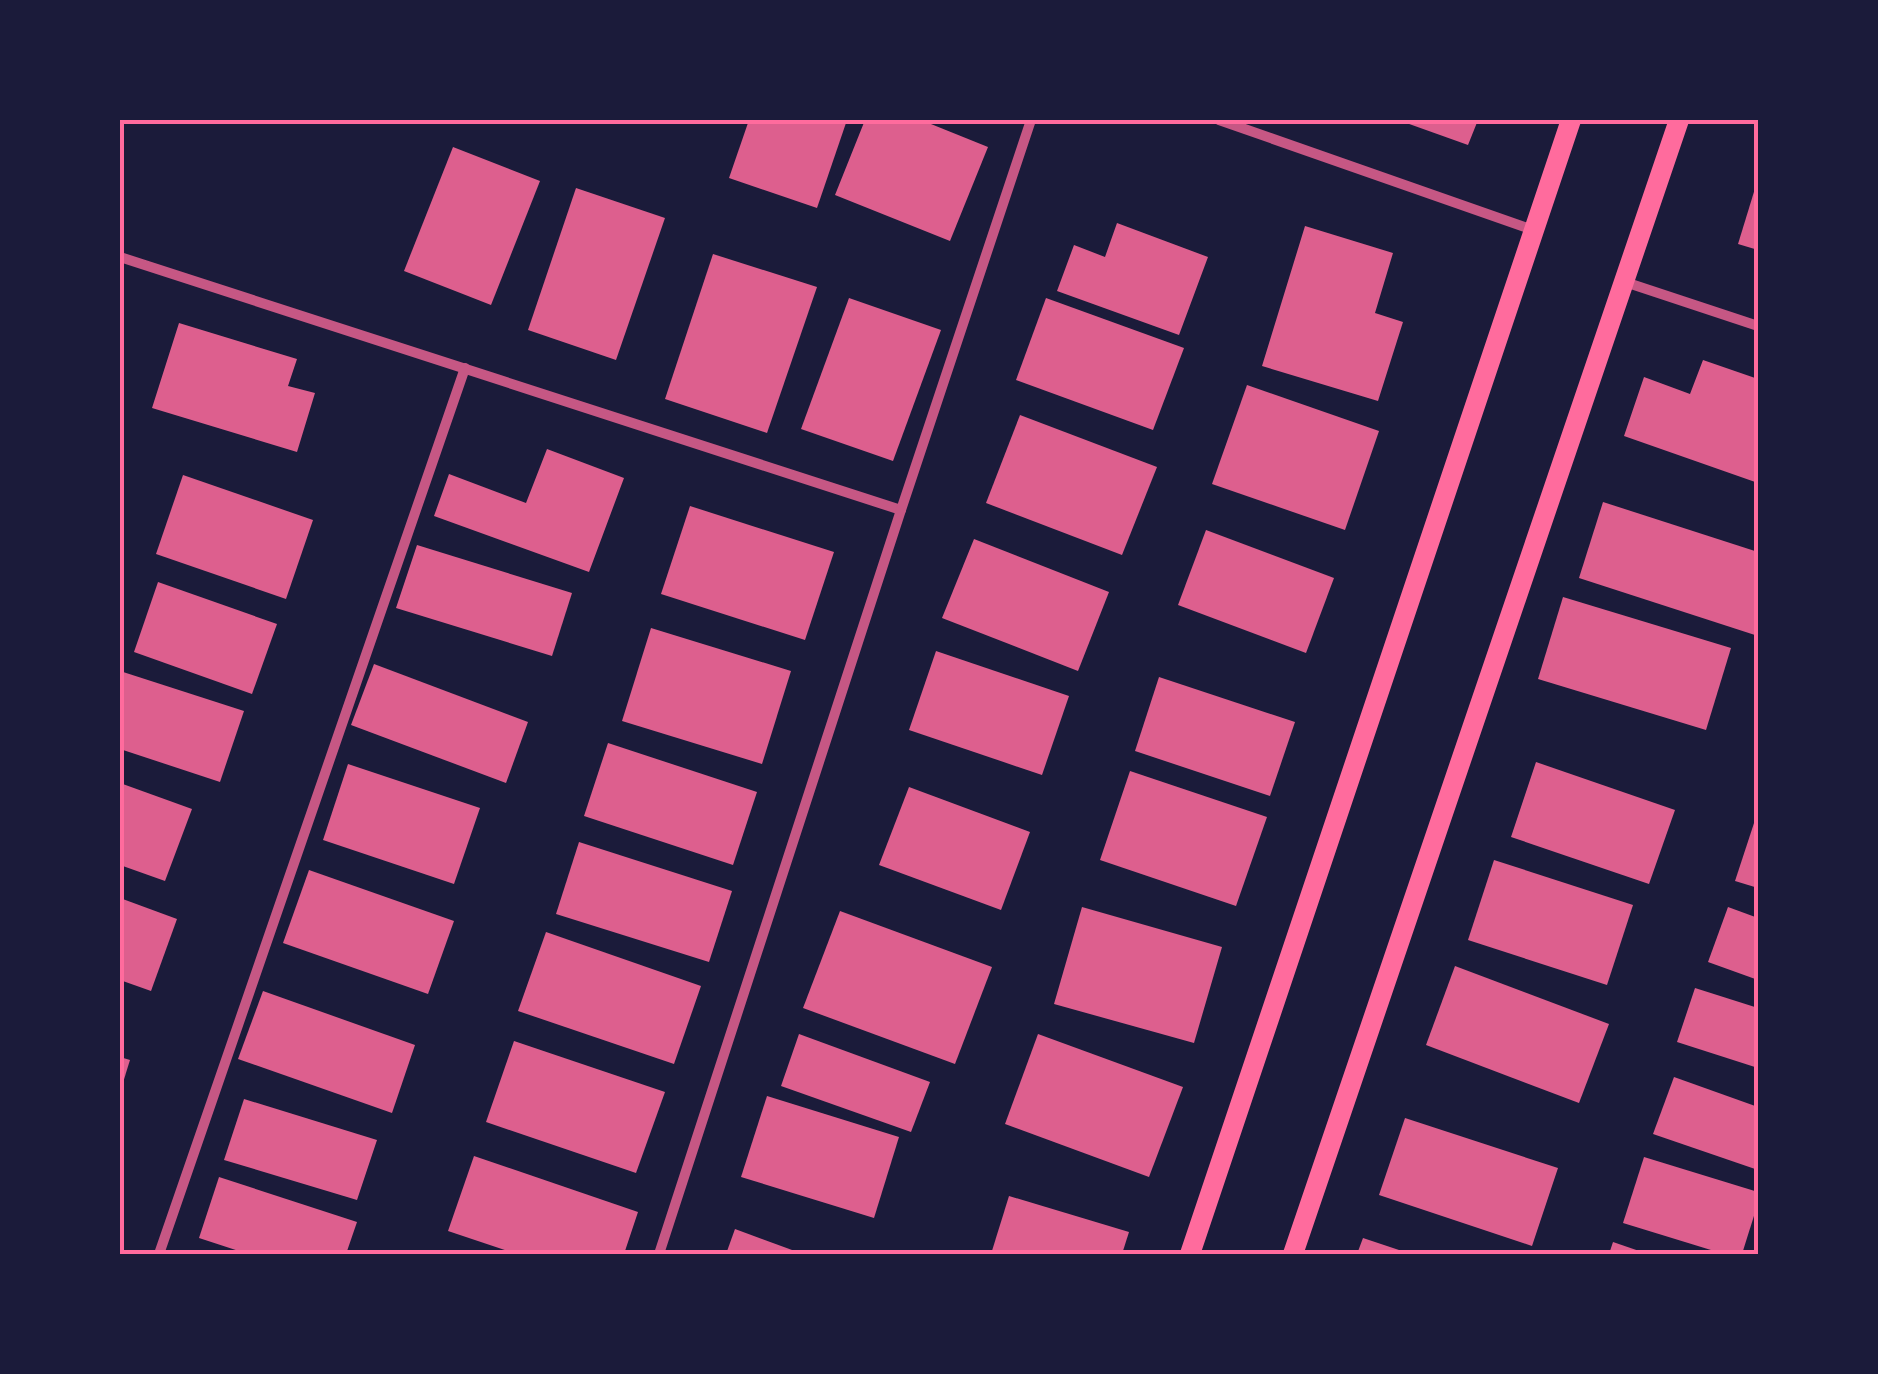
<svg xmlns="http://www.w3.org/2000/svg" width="1878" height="1374" viewBox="0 0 1878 1374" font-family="Lora,serif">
	<rect width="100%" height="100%" fill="#1b1b3a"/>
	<!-- building -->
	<g fill="#dd5f8e">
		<path d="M749,120h98l-30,88 -88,-30z"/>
		<path d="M865,120h56l67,27 -38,94 -115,-46z"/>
		<path d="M1398,120h80l-10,25z"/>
		<path d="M453,147l87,34 -49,124 -87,-34z"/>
		<path d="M1757,182h1v68l-20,-6z"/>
		<path d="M576,188l89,30 -49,142 -88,-30z"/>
		<path d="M1117,223l91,34 -29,78 -122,-44 17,-46 31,12z"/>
		<path d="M1305,226l88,27 -18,60 28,9 -25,79 -116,-35z"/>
		<path d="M713,254l104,33 -50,146 -102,-34z"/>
		<path d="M849,298l92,32 -48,131 -92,-32z"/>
		<path d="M1046,298l138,50 -31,82 -137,-50z"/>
		<path d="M179,323l118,36 -9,27 27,7 -18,59 -145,-44z"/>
		<path d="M1703,360l55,19v104l-134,-47 20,-59 46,17z"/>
		<path d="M1247,385l132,46 -34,99 -133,-46z"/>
		<path d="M1020,415l137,52 -35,88 -136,-52z"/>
		<path d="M547,449l77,29 -35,94 -155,-56 15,-42 77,29z"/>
		<path d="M183,475l130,45 -27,79 -130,-45z"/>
		<path d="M1603,502l155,50v84l-179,-58z"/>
		<path d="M690,506l144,46 -29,88 -144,-46z"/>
		<path d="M1206,530l128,48 -28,75 -128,-48z"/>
		<path d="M974,539l135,53 -31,79 -136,-53z"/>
		<path d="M417,545l155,48 -20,63 -156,-48z"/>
		<path d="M158,582l119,42 -25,70 -118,-42z"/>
		<path d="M1563,597l168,51 -25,82 -168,-51z"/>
		<path d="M651,628l140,43 -29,93 -140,-43z"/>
		<path d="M936,651l133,45 -27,79 -133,-45z"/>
		<path d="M374,664l154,58 -22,61 -155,-58z"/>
		<path d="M120,671l124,40 -24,71 -100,-33z"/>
		<path d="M1159,677l136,45 -25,74 -135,-45z"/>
		<path d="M608,743l149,49 -24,73 -149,-49z"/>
		<path d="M1536,762l139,48 -26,74 -138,-47z"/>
		<path d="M348,764l132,44 -26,76 -131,-44z"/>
		<path d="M1130,771l137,46 -31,89 -136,-46z"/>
		<path d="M120,783l72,26 -27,72 -45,-16z"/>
		<path d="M909,787l121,45 -29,78 -122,-45z"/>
		<path d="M1757,814h1v74l-23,-7z"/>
		<path d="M579,842l153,49 -23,71 -153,-48z"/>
		<path d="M1494,860l139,45 -26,80 -139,-45z"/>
		<path d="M309,870l145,51 -26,73 -145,-51z"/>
		<path d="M120,898l57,21 -26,72 -31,-11z"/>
		<path d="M1082,907l140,40 -28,96 -140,-39z"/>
		<path d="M1728,907l30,11v62l-50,-18z"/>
		<path d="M840,911l152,56 -37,97 -152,-56z"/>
		<path d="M546,932l155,54 -27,78 -156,-53z"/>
		<path d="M1455,966l154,58 -30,79 -153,-58z"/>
		<path d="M1695,988l63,20v60l-81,-26z"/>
		<path d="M263,991l152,54 -23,68 -154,-54z"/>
		<path d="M799,1034l131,48 -19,50 -130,-46z"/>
		<path d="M1038,1034l145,53 -34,90 -144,-53z"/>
		<path d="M514,1041l151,51 -29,81 -150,-51z"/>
		<path d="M120,1057l10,3 -9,29 -1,-1z"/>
		<path d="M1674,1077l84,30v63l-105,-36z"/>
		<path d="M767,1096l132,41 -25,81 -133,-41z"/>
		<path d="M244,1099l133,41 -20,60 -133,-40z"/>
		<path d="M1405,1118l153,50 -26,78 -153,-51z"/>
		<path d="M474,1156l164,56 -14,42h-107l-69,-23z"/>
		<path d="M1644,1157l114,35v11l-16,51h-18l-101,-31z"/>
		<path d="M219,1177l138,45 -11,32h-98l-49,-16z"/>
		<path d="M1009,1196l120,36 -7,22h-131z"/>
		<path d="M735,1229l68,25h-77z"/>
		<path d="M1363,1238l45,15v1h-51z"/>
		<path d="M1613,1242l32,11v1h-36z"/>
	</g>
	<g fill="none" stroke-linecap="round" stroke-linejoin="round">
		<!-- minor -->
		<g stroke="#c65784" stroke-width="10">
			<path d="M1219,120l314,110"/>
			<path d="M120,257l781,253"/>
			<path d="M1625,282l133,44"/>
			<path d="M159,1254l306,-886"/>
			<path d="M659,1254l242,-744 130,-390"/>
		</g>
		<!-- secondary -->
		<g stroke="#ff6b9d" stroke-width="20">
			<path d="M1190,1254l381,-1134"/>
			<path d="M1293,1254l386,-1134"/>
		</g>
	</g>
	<!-- border -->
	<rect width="1878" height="1374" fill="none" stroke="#1b1b3a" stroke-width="245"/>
	<rect x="122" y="122" width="1634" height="1130" fill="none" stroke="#ff6b9d" stroke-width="4"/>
</svg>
